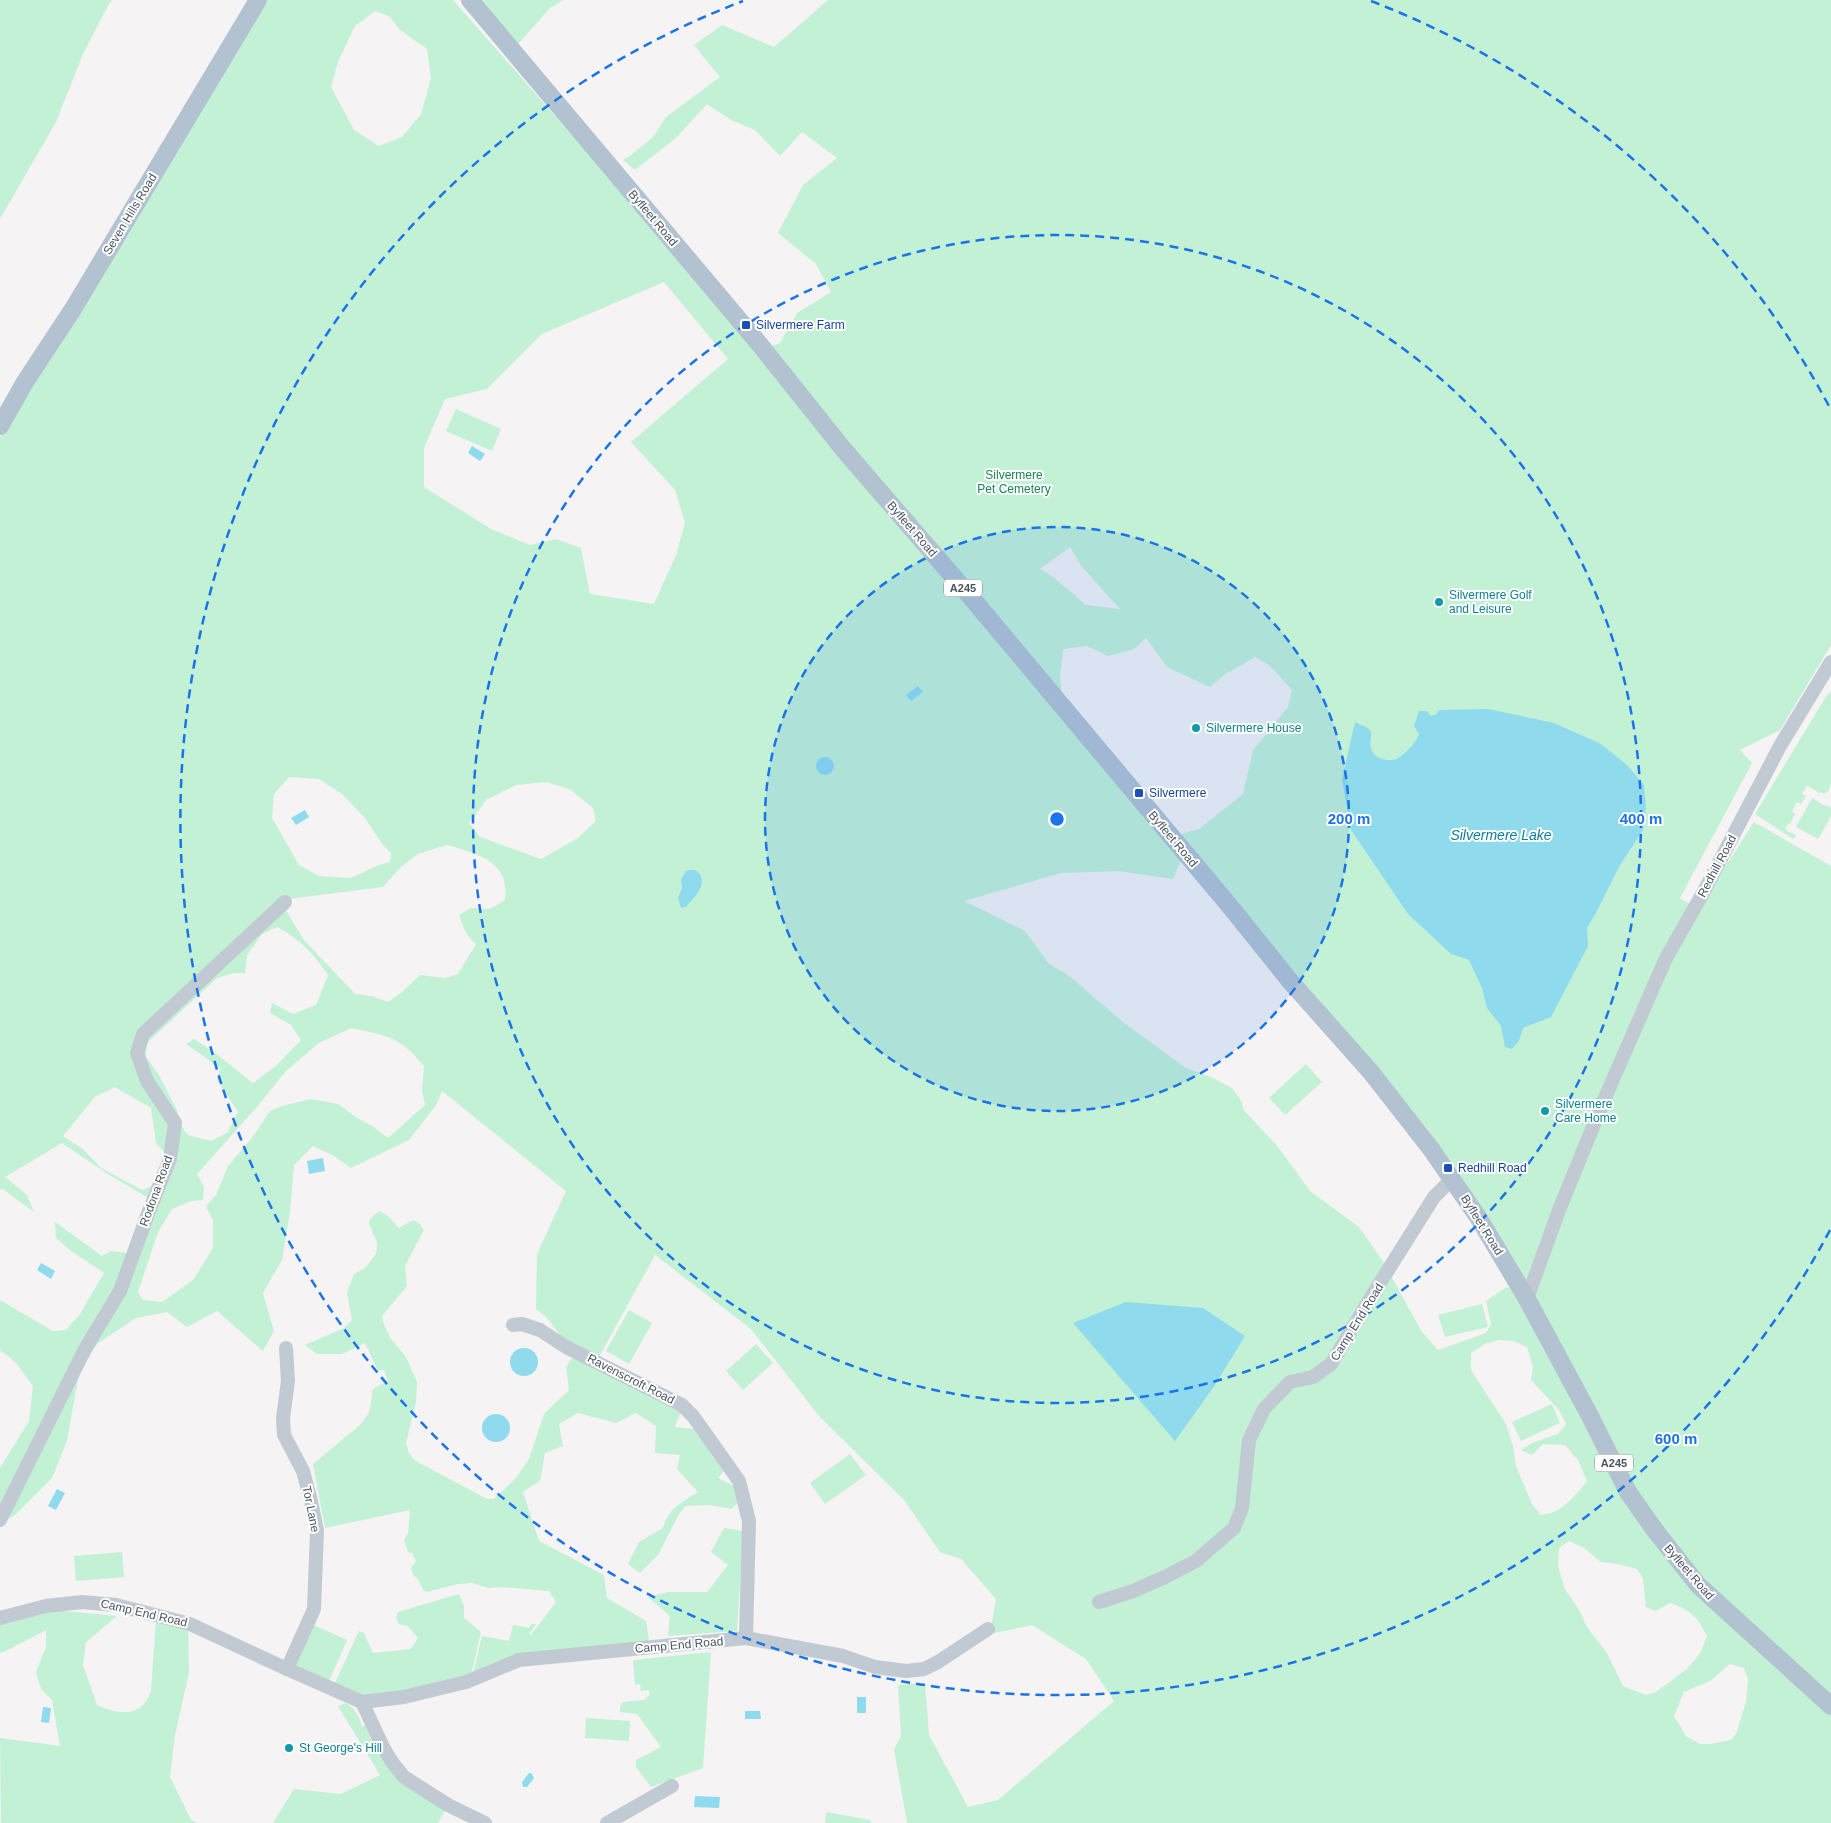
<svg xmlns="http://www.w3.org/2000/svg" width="1831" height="1823" viewBox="0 0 1831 1823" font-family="Arial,sans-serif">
	<rect width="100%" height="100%" fill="#f5f3f3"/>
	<!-- green -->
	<g fill="#c3f1d5" fill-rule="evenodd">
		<path d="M0,0h112l-3,4 -26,50 -27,68 -56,97z"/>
		<path d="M260,0h193l171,194 45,56 94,99 17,-6 17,-30 34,-21 -15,-28 -38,-31 25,-48 34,-27 -35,-26 -22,24 -25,-26 -24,-10 -24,-16 -31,34 -41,32 -12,-10 8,-5 22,-18 13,-20 54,-40 -26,-32 28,-20 52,22 54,-47h1003v645l-51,85 -40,20 12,13 -72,135 18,11 56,-87 77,44v957h-924l-13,-74 7,-13 -3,-51 27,-2 4,52 39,72 30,-7 116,-99 -28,-42 -54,-34 -42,9 6,-35 -35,-40 -21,-7 -36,-52 -85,-84 -68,-87 -96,-74 -56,102 -37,-19 -14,-19 -12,-10 1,-55 29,-63 -124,-100 -6,14 -27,35 -58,28 -17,-12 -21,-10 -19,19 -4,47 -8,48 -19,33 11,38 -11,20 -46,-40 -30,16 -20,-15 -31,6 -39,26 -18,29 -12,68 -15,37 -37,37 -15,8v-55l29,-47 4,-35c-10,-13 -18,-28 -33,-35v-51l53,31 13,-1 14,-16 24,-41 -33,-22 -15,-13 -1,-16 47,34 9,-5 23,3 15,-43 -2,-14 -41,-24 -44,-30 -57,34 22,18 7,17 -30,-22 -4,-1v-752zM375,11l14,5 11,14 27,19 4,29 -10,36 -19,23 -23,9 -25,-16 -23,-43 7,-25 17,-36zM664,282l64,77 -97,83 44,48 10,33 -9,32 -22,49 -64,-10 -9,-46 -25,-9 -26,6 -39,-16 -67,-42v-39l21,-49 42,-10 55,-55zM1070,547l12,20 38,42 -34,-4 -33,-28 -13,-8zM1146,638l21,29 43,20 14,-12 31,-18 14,8 23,25 -4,17 -35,43 -10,44 -44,35 -18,5 10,12 -7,6 -121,-144 -3,-31 3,-28 24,-3 21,10 26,-7zM289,777l30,2 24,16 21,22 19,28 8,8 -1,9 -14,4 -25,12 -32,-2 -20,-11 -27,-47 2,-24zM546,782l25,8 22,18 3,13 -18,17 -37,21 -61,-22 -11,-14 17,-23 30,-15zM447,845c30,9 63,15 58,55l-15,9 -19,-1 -12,7c4,12 8,22 17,29l-18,30 -13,4 -25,-3 -18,17 -14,10 -16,-6 -17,-2 -51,-54 -19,-31 3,-10 95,-12 18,-20 17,-13zM1184,853l294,364 40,68 -13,3 -19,13 5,23 -5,9 -48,17 -16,-18 -40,-72 -23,-33 -49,-36 -32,-44 -35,-38 -1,-7 -10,-14 -21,-11 -25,-9 -62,-45 -56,-48 -19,-11 -24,-33 -61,-30 97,-28 57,-2 55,8zM277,927c24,13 36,26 51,48l-12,30 -23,9 -21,-11 -2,10 21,12 10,15 -24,25 -24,18 -38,-30 -21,-14 -8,5 34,24 -3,12 21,32 -11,21 -16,8 -23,-6 -6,-8 -6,-19 -17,-33 -13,-18 1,-14 70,-65 17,-5h11l2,-18 15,-21zM351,1028c37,8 48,8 73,38l-2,25 3,14 -37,33 -16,-12 -15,-8 -19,-14 -27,-5 -29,7 -12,5 -18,27 -24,28 -12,29 -10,11 7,15v27l-20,32 -31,22 -19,-2 -5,-8 20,-60 14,-23 19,-8 12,-1 1,-13 -7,-13 59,-66 30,-37 33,-28zM115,1087l36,21 5,35 14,16 -11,25 -17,6 -41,-22 -18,-19 -20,-13 32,-39zM1499,1340l14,1 14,6 6,20 -2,13 28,30 7,14 -8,10 -26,9 -11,7 11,5 11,-11 22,1 13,15 9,21c-12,15 -26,33 -46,34l-9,-11 -16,-38 -3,-20 -7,-22 -35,-54v-17l14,-9zM1569,1541l15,7 17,14 17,2 19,5 6,10 3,28 10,4 14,-8c20,7 27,13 37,33l-6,16 -14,17 -31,23 -10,3 -23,-9 -16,-33 -20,-26 -8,-17 -14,-21 -7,-22 1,-19zM1730,1664l14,4 4,11 -2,23 -10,32 -5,6 -21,4h-10l-14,-8 -12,-20 10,-24 26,-11z"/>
		<path d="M480,0h83l-13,8 -32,36z"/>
		<path d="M456,409l45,20 -9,22 -46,-20z"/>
		<path d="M1831,691v93l-3,8 -1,-1 -2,3 -5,-2 -1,1 -12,-8 -5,9 4,2 -5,8 -4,-2 -5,10 3,2 -5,10h-2l-3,4 2,3 9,4 -3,4 -38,-25 70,-116z"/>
		<path d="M1812,798l13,8 1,-1 5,3v8l-13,23 -22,-12z"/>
		<path d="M1306,1064l16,18 -37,33 -16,-17z"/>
		<path d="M379,1211l8,4 12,13 14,-8 6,3 5,7 -19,36 2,20 -25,30 1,6 8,17 15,18 11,25 -1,20 -10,41 3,10 5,7 73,39h7l22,-21 13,-19 15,-45 25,-24 -3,-23 7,-11 108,55 -6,16 21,2 28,42 -6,7 16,8 5,16 -8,7 -21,-4 -24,1 -7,8 -21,41 -18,18 -12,-9 11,-22 24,-14c5,-19 19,-26 35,-36l-21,-23 3,-14 -25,-2 1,-27 -20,-13 -20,10 -38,-10 -19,11 4,22 -18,7 -5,28 -17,11 16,49 65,34 3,23 39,23 4,26 -132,13 -46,18 10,-42 27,5 4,-16 16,3 2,-4h5l-7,10 2,1 25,-33 -7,-11 -47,-4 -13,1 -17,-5 -14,1 -31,8 -4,-2 -5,-11 -5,-4 -2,-7 5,-7 -4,-8 -4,-1 -4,-12 4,-6 2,-24 -85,18 -12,-64 47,-39 9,-12 4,-24 15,-8 -4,-11 -6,1 -13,-28 -23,11h-25l-12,-9 39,-17 8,-8 -5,-27 7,-19 11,-6 11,-14 1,-6v-6l-8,-19 1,-4z"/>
		<path d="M1482,1304l6,23 -43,10 -7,-22z"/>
		<path d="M629,1310l23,13 -23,41 -23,-13z"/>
		<path d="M756,1344l17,19 -30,27 -17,-19z"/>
		<path d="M1552,1404l8,19 -39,18 -9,-19z"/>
		<path d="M850,1454l16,21 -41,29 -15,-21z"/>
		<path d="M724,1528l19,3 -6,100 -69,5 2,-20 -22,-19 19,-5h40l21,-27 -17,-13z"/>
		<path d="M122,1552l2,25 -48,4 -2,-25z"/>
		<path d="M459,1594l5,12v12l17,14 -10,44 -73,16 -37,4 -27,-11 25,-54 5,2 9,20 38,-4 7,-11 -10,-12 -9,-2 -3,-6 2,-6z"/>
		<path d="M52,1610l65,6 -31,26 -3,23 14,40c22,10 45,13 54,-14l5,-71 32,8 1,44 -14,63 -5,42 21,43 6,3h-196l-1,-85 60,8 -8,-46 -11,-11 -5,-17 10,-25v-17l-40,21 -6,2v-31z"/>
		<path d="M314,1625l33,15 -18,41 -34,-14z"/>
		<path d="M711,1652l-8,116 -52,19 -15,-20v-7l25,-13 -24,-33 -17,-2v-5l3,-5 21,-2 6,-6 -1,-4 -8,1 -1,-7 -5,1 -2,-25z"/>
		<path d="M346,1703c10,7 13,12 16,24l9,-6 21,41 56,43 -10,18h-165l21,-34 47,5 39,-19 -42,-69z"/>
		<path d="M586,1718l44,3 -1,20 -44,-3z"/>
		<path d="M826,1812l44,8 1,3h-46z"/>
	</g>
	<!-- water -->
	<g fill="#90daee">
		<path d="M472,446l13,8 -5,7 -12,-8z"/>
		<path d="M918,686l5,6 -12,9 -5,-6z"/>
		<path d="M1488,709l66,14 47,21 26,21 17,20 2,23 -3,22 -24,37 -23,46 -9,15 1,18 -37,71 -28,11 -4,13 -7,8 -7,-2 -4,-21 -14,-18 -5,-20 -13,-28 -18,-6 -43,-40 -57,-84 -9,-51 13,-57 13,6 3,4c1,6 -2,11 0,16 2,11 19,15 27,10 8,-5 18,-15 21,-24l-5,-8 5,-15h8l4,5 6,-2 2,-4z"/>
		<circle cx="825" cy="766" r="9"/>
		<path d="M305,810l4,7 -13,8 -5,-7z"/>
		<path d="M690,870h5l5,4c7,13 -7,24 -14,33l-5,1 -3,-10 4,-10 -1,-9 5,-8z"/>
		<path d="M323,1158l2,13 -16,3 -2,-13z"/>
		<path d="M41,1263l14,8 -4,8 -14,-9z"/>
		<path d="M1126,1302l77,6 42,28 -32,52 -38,53 -102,-118z"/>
		<circle cx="524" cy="1362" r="14"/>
		<circle cx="496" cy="1428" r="14"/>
		<path d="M57,1489l8,4 -9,17 -8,-4z"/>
		<rect x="857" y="1697" width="9" height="16"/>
		<path d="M43,1707l8,1 -2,15 -8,-1z"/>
		<path d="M745,1711h15l1,8h-16z"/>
		<path d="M529,1773h2l3,5 -7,9h-4l-1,-5z"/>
		<path d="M695,1796l25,1 -1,11 -25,-1z"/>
	</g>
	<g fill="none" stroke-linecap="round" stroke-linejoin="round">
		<!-- minor -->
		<g stroke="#c1cad2" stroke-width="14">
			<path d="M1527,1299l32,-89 45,-110 62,-142 37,-65 77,-147 51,-84"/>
			<path d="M513,1325l9,-1 18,6 26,17 116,58 11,11 46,65 10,40 -3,117"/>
			<path d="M286,1348l2,33 -5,37 1,17 19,36 8,30 6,30 -3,78 -27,60"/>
			<path d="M0,1520l85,-171 35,-58 29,-80 21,-52 5,-36 -28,-42 -10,-28 6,-19 142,-132"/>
			<path d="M1099,1602l34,-11 32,-14 31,-16 38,-33 8,-20 7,-68 15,-31 26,-27 23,-5 18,-13 42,-70 61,-97 18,-18"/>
			<path d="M0,1618l46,-12 36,-4 34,3 74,19 97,45 75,33 42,-5 62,-15 53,-22 227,-22 97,18 32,11 31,4 18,-2 14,-7 50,-33"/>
			<path d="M362,1702l21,45 9,15 12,15 44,28 37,18"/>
			<path d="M607,1823l65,-37"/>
		</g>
		<!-- major -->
		<g stroke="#b3c2d1" stroke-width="18">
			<path d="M470,0l291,346 83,104 126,146 263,314 57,71 80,90 61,78 47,68 49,82 63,117 38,76 26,37 44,56 133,121"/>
			<path d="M0,426l25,-44 48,-73 185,-309"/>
		</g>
	</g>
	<!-- distance rings -->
	<circle cx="1057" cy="819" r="292" fill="#1a73e8" fill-opacity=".12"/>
	<g fill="none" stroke="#1a73e8" stroke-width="2.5" stroke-dasharray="9 6">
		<circle cx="1057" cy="819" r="292"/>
		<circle cx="1057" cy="819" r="584"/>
		<path d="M1830 1230A876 876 0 1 1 743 1M1371 1A876 876 0 0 1 1830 408"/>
	</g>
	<!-- markers -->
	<g fill="#1a4fb4" stroke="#fff" stroke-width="2">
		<rect x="741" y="320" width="10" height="10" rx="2.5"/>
		<rect x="1134" y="788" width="10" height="10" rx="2.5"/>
		<rect x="1443" y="1163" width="10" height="10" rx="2.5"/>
	</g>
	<g fill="#0f9aa8" stroke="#fff" stroke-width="2">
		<circle cx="1439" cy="602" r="5"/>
		<circle cx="1196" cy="728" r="5"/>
		<circle cx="1545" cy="1111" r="5"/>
		<circle cx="289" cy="1748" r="5"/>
	</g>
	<g text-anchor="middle" stroke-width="4" stroke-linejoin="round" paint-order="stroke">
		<!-- shield labels -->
		<g fill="#fff" stroke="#808990" stroke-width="1">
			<rect x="944" y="579.5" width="38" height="17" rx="4"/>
			<rect x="1595" y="1454.5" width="38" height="17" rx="4"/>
		</g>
		<g font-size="11" font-weight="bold" fill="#4a5661">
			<text x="963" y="592">A245</text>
			<text x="1614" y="1467">A245</text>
		</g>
		<!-- street labels -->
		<g font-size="12" fill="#4a5661" stroke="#fff">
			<text transform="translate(130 214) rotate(-59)" y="4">Seven Hills Road</text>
			<text transform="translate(653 218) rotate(50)" y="4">Byfleet Road</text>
			<text transform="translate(912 529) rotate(49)" y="4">Byfleet Road</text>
			<text transform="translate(1173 839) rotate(50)" y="4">Byfleet Road</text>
			<text transform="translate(1717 866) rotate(-62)" y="4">Redhill Road</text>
			<text transform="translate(156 1191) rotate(-70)" y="4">Rodona Road</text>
			<text transform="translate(1482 1225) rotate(58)" y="4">Byfleet Road</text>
			<text transform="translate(1357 1322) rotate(-58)" y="4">Camp End Road</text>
			<text transform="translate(631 1379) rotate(27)" y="4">Ravenscroft Road</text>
			<text transform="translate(311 1509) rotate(79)" y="4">Tor Lane</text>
			<text transform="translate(1689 1572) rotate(49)" y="4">Byfleet Road</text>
			<text transform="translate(144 1613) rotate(13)" y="4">Camp End Road</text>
			<text transform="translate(679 1645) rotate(-5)" y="4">Camp End Road</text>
		</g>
		<!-- transit labels -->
		<g font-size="12" fill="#164399" stroke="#fff" text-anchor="start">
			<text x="756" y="329">Silvermere Farm</text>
			<text x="1149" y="797">Silvermere</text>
			<text x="1458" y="1172">Redhill Road</text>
		</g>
		<!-- park labels -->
		<g font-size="12" fill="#17864f" stroke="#fff">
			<text x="1014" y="479">Silvermere<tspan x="1014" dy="14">Pet Cemetery</tspan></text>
		</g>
		<!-- culture labels -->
		<g font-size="12" fill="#0d838f" stroke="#fff" text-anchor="start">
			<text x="1449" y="599">Silvermere Golf<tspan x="1449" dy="14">and Leisure</tspan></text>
			<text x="1206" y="732">Silvermere House</text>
			<text x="1555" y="1108">Silvermere<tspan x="1555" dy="14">Care Home</tspan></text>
			<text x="299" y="1752">St George's Hill</text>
		</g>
		<!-- water labels -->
		<g font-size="14" font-style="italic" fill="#0c7c9b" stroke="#fff">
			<text x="1501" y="840">Silvermere Lake</text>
		</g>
	</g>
	<circle cx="1057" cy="819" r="8" fill="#1a73e8" stroke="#fff" stroke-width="2.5"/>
	<g font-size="15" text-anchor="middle" font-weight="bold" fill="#1a73e8" stroke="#fff" stroke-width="4" stroke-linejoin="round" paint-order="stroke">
		<text x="1349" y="824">200 m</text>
		<text x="1641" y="824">400 m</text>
		<text x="1676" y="1444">600 m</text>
	</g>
</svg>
